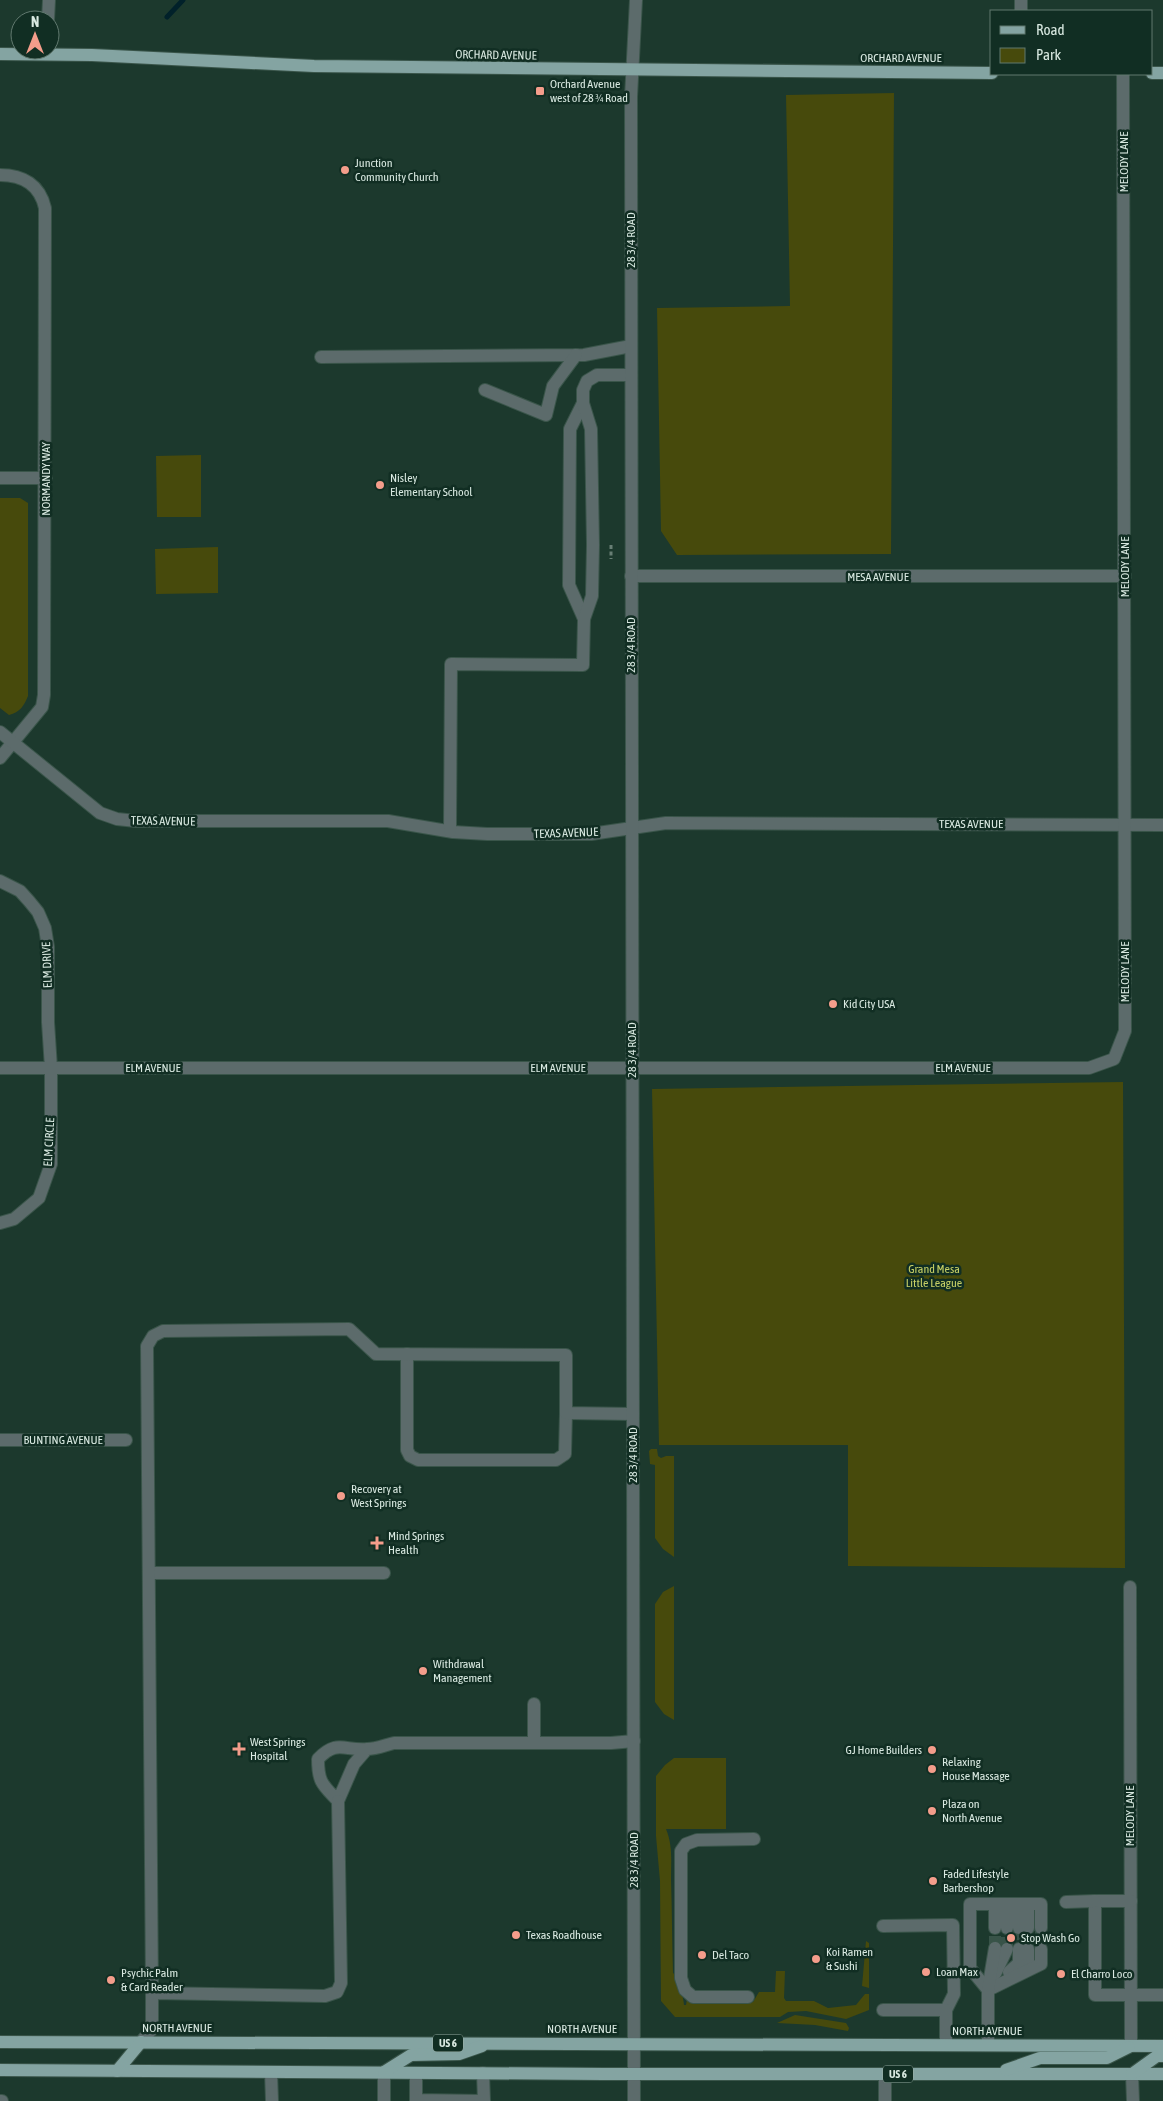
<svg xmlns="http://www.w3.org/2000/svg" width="1163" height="2101" viewBox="0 0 1163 2101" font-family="'Asap Condensed',sans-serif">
	<rect width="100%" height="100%" fill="#1c392d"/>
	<!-- green -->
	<g fill="#474a0c">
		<path d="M894,93l-3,461 -214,1 -16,-24 -4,-223 133,-2 -4,-211z"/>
		<path d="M201,455v62h-44l-1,-61z"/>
		<path d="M0,498h20l8,5v193c-4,10 -8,16 -19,19l-9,-7z"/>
		<path d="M218,547v46l-62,1 -1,-45z"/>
		<path d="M1123,1082l2,486 -277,-2v-121h-189l-7,-356z"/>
		<path d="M651,1449h6l1,7 3,2 5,-2h8v101l-11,-8 -8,-11v-73l-5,-1 -1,-13z"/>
		<path d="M674,1586v134l-10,-6 -9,-12v-98l8,-12z"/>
		<path d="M674,1758h52v71h-60c7,17 5,33 5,50 1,31 1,62 2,94 5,3 11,26 11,32h2l1,-6 14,5 52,-2 6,-10h16l1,-21h9l-1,27 2,3h28l14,7 28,-3 9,-11h4v16l-23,9 -40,-8 -18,1 -8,5h-105l-14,-16 -1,-120 -4,-45v-60l9,-11z"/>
		<path d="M866,1941l3,2v45l-7,-2z"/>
		<path d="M795,2015l51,8 3,5 -1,3 -33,-6 -38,-2z"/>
	</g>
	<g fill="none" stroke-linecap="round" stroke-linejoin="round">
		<!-- stream -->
		<path stroke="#01212a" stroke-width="5" d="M167,17l16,-17"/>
		<!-- minor-tunnel -->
		<g stroke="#385348" stroke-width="12" stroke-dasharray="12 6" stroke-linecap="butt">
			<path d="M1019,1928v21"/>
			<path d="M1041,1928v21"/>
			<path d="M995,1948v-20"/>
			<path d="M1007,1949v-21"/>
			<path d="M1028,1949v-21"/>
		</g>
		<defs>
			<g id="minor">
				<path d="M1021,11v-11"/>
				<path d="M48,20l1,-20"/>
				<path d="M0,175c23,0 40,10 45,33l-1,487 -2,12 -42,51"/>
				<path d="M321,357l263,-2 47,-9"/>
				<path d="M485,390l61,25 7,-29 23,-31"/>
				<path d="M583,403l-13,26 -1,156 15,34"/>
				<path d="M0,478h46"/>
				<path d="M631,576h494"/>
				<path d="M0,732l100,81 17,6 19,2h252l65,11 34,2h104l75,-11 497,2"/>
				<path d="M450,831l1,-167 132,1 1,-46 8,-23 1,-51 -2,-116 -8,-26v-13l4,-9 10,-6h34"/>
				<path d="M0,881l20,10 9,10 9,11 7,16 3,19v75l3,46v96l-12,34 -25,21 -14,4"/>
				<path d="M0,1068h1089l25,-9 11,-28 -2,-957"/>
				<path d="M407,1354v96l3,6 8,4h138l9,-6 1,-41"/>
				<path d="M0,1440h126"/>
				<path d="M149,1573h235"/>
				<path d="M1130,1587l1,459"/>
				<path d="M534,1704v39"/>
				<path d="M367,1749l-13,15 -16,37c-15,-16 -20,-18 -20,-42 19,-20 26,-8 49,-10 9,0 18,-4 27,-6h217l23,-2"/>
				<path d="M1131,1901h-36v94h68"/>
				<path d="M1066,1902l29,-1"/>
				<path d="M1007,1904v24"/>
				<path d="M883,1926l70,-1 1,69 -8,16"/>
				<path d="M995,1928v-24"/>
				<path d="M1019,1928v-24"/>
				<path d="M1028,1928v-24"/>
				<path d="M1017,1971l11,-7v-15"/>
				<path d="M1009,1972l10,-9v-14"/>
				<path d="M995,1974l12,-25"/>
				<path d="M988,1990l-18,-22v-64h71v24"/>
				<path d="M988,1990l53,-26v-15"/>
				<path d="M152,1993l-5,-647 6,-10 10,-5 186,-2 27,25 190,1v58l67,1"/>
				<path d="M748,1997h-55l-8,-7 -4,-12v-127l5,-7 11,-4 57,-1"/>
				<path d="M883,2010h63v35"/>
				<path d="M141,2042l11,-13v-36l173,3 12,-4 4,-9 -3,-182"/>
				<path d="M988,2045v-55l7,-42"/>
				<path d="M271,2072l1,29"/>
				<path d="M384,2072v29"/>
				<path d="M416,2073v27l68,1 -1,-28"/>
				<path d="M885,2074v27"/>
				<path d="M1132,2074l1,27"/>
				<path d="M0,2101h2"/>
				<path d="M634,2101l-3,-2004 5,-97"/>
			</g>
			<g id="major">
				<path d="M0,54l92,1 222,11 678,7"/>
				<path d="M1152,73h11"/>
				<path d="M0,2042l1163,4"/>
				<path d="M0,2070l604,4h559"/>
				<path d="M1006,2070l34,-12h67l22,-11"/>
				<path d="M117,2071l24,-29"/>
				<path d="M384,2072l27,-17 48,-1 23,-8"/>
				<path d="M1132,2074l25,-18h6"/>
			</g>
		</defs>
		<!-- minor casing -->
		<use href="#minor" stroke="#3a554a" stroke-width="14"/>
		<!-- major casing -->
		<use href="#major" stroke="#3a554a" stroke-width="14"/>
		<!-- path -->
		<path stroke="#687f75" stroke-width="3" stroke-dasharray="4 2.5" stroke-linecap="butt" d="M611,545v14"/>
		<!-- minor -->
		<use href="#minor" stroke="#5c6b6b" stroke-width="12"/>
		<!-- major -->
		<use href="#major" stroke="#84a4a2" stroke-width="12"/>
	</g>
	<!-- markers -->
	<g fill="#f49d8b" stroke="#112e23" stroke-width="2">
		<rect x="535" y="86" width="10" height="10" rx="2.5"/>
		<circle cx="345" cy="170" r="5"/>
		<circle cx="380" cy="485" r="5"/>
		<circle cx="833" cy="1004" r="5"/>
		<circle cx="341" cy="1496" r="5"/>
		<path d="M374.5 1535.5h5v5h5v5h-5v5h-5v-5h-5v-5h5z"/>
		<circle cx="423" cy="1671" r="5"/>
		<path d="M236.5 1741.5h5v5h5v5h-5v5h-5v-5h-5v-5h5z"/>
		<circle cx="932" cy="1750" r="5"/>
		<circle cx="932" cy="1769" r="5"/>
		<circle cx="932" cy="1811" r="5"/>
		<circle cx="933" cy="1881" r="5"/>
		<circle cx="516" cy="1935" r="5"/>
		<circle cx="1011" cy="1938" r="5"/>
		<circle cx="702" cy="1955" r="5"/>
		<circle cx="816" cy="1959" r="5"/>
		<circle cx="926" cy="1972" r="5"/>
		<circle cx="1061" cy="1974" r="5"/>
		<circle cx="111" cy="1980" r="5"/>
	</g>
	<g text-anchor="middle" stroke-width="5" stroke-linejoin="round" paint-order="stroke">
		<!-- shield labels -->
		<g fill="#112e23" stroke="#9db1a8" stroke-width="1">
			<rect x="433" y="2034.5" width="30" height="17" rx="4"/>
			<rect x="883" y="2065.5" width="30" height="17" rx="4"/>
		</g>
		<g font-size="11" font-weight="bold" fill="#d9e9e1">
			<text x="448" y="2047">US 6</text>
			<text x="898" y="2078">US 6</text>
		</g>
		<!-- street labels -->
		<g font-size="12" fill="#d9e9e1" stroke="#112e23">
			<text transform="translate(496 55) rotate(1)" y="4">ORCHARD AVENUE</text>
			<text x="901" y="62">ORCHARD AVENUE</text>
			<text transform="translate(1124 162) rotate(-90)" y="4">MELODY LANE</text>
			<text transform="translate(631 240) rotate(-90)" y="4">28 3/4 ROAD</text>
			<text transform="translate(46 479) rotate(-90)" y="4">NORMANDY WAY</text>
			<text transform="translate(1125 567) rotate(-90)" y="4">MELODY LANE</text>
			<text x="878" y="581">MESA AVENUE</text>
			<text transform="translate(631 645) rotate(-90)" y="4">28 3/4 ROAD</text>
			<text transform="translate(163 821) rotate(1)" y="4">TEXAS AVENUE</text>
			<text x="971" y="828">TEXAS AVENUE</text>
			<text transform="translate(566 833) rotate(-2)" y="4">TEXAS AVENUE</text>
			<text transform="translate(47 965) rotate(-92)" y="4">ELM DRIVE</text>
			<text transform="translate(1125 972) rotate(-90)" y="4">MELODY LANE</text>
			<text transform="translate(632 1050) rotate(-90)" y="4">28 3/4 ROAD</text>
			<text x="153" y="1072">ELM AVENUE</text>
			<text x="558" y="1072">ELM AVENUE</text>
			<text x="963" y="1072">ELM AVENUE</text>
			<text transform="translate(49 1142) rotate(-87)" y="4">ELM CIRCLE</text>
			<text x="63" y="1444">BUNTING AVENUE</text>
			<text transform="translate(633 1455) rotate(-90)" y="4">28 3/4 ROAD</text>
			<text transform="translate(1130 1816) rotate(-90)" y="4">MELODY LANE</text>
			<text transform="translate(634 1860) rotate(-90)" y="4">28 3/4 ROAD</text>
			<text x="177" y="2032">NORTH AVENUE</text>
			<text x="582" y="2033">NORTH AVENUE</text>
			<text x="987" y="2035">NORTH AVENUE</text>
		</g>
		<!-- poi labels -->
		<g font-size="12" fill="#d9e9e1" stroke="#112e23" text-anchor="start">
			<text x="550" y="88">Orchard Avenue<tspan x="550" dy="14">west of 28 ¾ Road</tspan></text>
			<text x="355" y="167">Junction<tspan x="355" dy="14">Community Church</tspan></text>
			<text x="390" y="482">Nisley<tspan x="390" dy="14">Elementary School</tspan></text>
			<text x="843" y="1008">Kid City USA</text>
			<text x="351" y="1493">Recovery at<tspan x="351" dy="14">West Springs</tspan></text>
			<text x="388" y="1540">Mind Springs<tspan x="388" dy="14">Health</tspan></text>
			<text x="433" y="1668">Withdrawal<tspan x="433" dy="14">Management</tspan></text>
			<text x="250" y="1746">West Springs<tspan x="250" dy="14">Hospital</tspan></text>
			<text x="922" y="1754" text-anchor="end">GJ Home Builders</text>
			<text x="942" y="1766">Relaxing<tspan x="942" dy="14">House Massage</tspan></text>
			<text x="942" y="1808">Plaza on<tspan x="942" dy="14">North Avenue</tspan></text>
			<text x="943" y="1878">Faded Lifestyle<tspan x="943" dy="14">Barbershop</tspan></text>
			<text x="526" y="1939">Texas Roadhouse</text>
			<text x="1021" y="1942">Stop Wash Go</text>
			<text x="826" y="1956">Koi Ramen<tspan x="826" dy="14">&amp; Sushi</tspan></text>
			<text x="712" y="1959">Del Taco</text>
			<text x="936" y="1976">Loan Max</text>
			<text x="121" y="1977">Psychic Palm<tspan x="121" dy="14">&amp; Card Reader</tspan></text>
			<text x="1071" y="1978">El Charro Loco</text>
		</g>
		<!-- park labels -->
		<g font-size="12" fill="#c8d166" stroke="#112e23">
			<text x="934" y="1273">Grand Mesa<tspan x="934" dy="14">Little League</tspan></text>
		</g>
	</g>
	<!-- legend -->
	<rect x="990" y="10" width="162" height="65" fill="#112e23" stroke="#61796f"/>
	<rect x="1000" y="26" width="25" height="8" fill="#84a4a2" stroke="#61796f"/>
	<text x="1036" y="35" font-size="15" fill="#d9e9e1">Road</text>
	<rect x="1000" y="48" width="25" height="15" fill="#474a0c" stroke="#61796f"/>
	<text x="1036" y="60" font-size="15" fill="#d9e9e1">Park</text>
	<!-- north arrow -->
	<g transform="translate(35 35)"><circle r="24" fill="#112e23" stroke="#61796f"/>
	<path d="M0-4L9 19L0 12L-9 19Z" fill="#f49d8b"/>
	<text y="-8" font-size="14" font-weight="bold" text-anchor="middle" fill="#d9e9e1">N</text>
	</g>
</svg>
